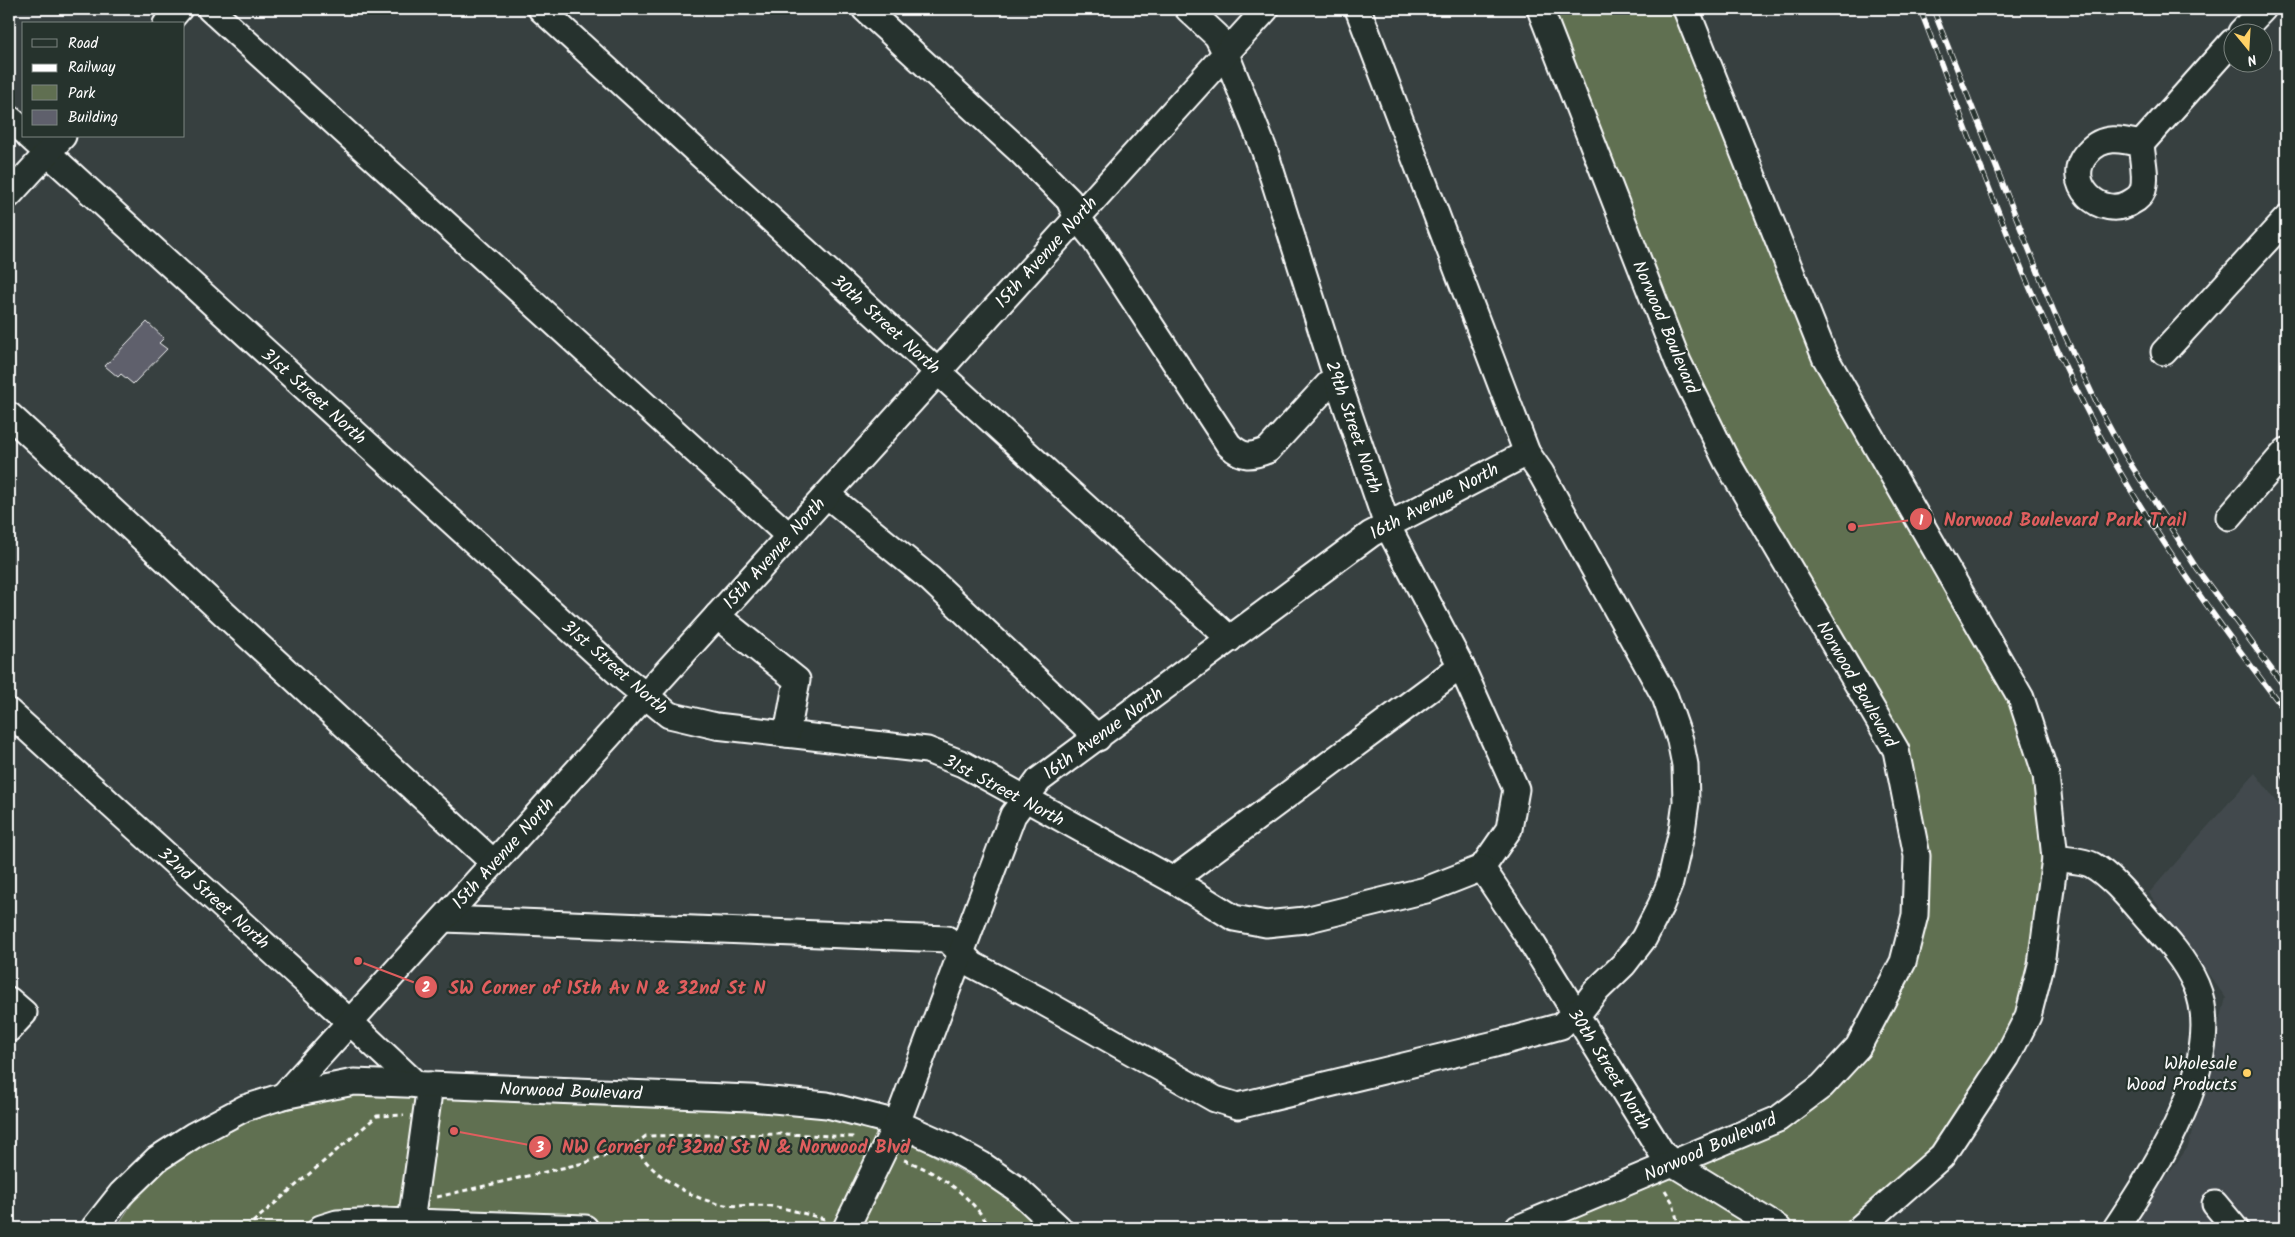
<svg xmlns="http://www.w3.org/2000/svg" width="2295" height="1237" viewBox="0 0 2295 1237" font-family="Kalam,sans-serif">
	<rect width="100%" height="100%" fill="#374040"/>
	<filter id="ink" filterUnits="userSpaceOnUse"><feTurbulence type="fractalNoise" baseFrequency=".02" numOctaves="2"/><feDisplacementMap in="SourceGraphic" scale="10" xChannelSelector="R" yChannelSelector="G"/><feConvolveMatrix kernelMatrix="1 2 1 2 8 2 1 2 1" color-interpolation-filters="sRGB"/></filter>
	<g filter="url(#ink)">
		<!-- built -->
		<path fill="#434a4d" d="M2255,773l31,41v414h-156l58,-81 38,-149 -77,-105z"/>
		<!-- green -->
		<g fill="#606f51" stroke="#b0b7a8">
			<path d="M1548,9h138l139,348 196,341 34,160 -27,158 -86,140 -104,72h-295l241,-101 129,-163 -16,-228 -214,-382z"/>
			<path d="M353,1092l463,22 85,23 117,66 28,25h-294l-425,-15 -30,15h-181l27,-41 43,-36 53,-31z"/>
		</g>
		<!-- building -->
		<path fill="#5f606c" stroke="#fff" d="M147,322l17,16 -5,5 8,6 -34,35 -12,-10 -3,3 -13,-11z"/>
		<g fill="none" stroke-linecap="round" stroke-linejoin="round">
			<defs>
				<g id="minor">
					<path d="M210,9l579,527"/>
					<path d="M541,9l689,630"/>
					<path d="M865,9l155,142 49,49 8,18 17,21 135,206c14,13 22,12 39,5l68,-74"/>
					<path d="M1188,9l29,27 9,18 39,98 71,224 51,149 74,141 55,123 -7,40 -27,39"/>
					<path d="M1686,9l139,348 196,341 25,77 9,83 -14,107 -13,51 -21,41 -65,99 -82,72"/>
					<path d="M166,24l13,-15"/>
					<path d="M2241,32l22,-23"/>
					<path d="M9,118l15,13"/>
					<path d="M29,136l596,543 44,36 47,11 211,24 36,14 210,116 61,38 32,6 39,-4 121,-30 56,-22"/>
					<path d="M2141,144c-20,-5 -38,-9 -53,8 -28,29 13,71 45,49 4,-2 8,-6 10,-11 4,-14 -1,-32 -2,-46l91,-102"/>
					<path d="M9,195l54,-59"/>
					<path d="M2164,352l122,-133"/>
					<path d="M9,415l485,448"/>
					<path d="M827,495l103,84 168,159"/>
					<path d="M2229,517l57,-66"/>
					<path d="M717,616l80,64 -10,54"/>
					<path d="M9,712l341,310 67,63"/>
					<path d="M2055,858c10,2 28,2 37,7 21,12 41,38 57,56 18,19 36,39 47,64 32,73 -41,184 -80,243"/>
					<path d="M1482,868l45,67 135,218 12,11 104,64"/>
					<path d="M1173,880l288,-214"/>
					<path d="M444,919l503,20 26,26 65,34 177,100 23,7 257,-62 66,-18 14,-14 7,-3 13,-17 29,-28 20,-26 17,-33 9,-22 12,-52 4,-29 -1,-37 -5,-25 -15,-43 -124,-224 -14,-20 -169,-444"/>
					<path d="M9,1000l15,13 -15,16"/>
					<path d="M283,1096l983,-1087"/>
					<path d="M2215,1204l20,24"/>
					<path d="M411,1222l19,-137"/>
					<path d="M94,1228l27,-34 36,-35 37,-24 51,-27 38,-12 71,-14 396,16 77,7 70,18 49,22 36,20 35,24 42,39"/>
					<path d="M321,1228l16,-5 47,-2 201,7"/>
					<path d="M846,1228l51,-105 116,-308 26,-35 332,-246 156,-81"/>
					<path d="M1518,1228l260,-109 44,-33 36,-39 45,-85 12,-47 2,-59 -21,-106 -169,-288 -49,-100 -138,-353"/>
				</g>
			</defs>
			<!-- minor casing -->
			<use href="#minor" stroke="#fff" stroke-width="29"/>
			<!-- path -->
			<g stroke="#fff" stroke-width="3" stroke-dasharray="5 4" stroke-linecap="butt">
				<path d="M635,1144l11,-8 139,-2 70,3"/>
				<path d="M904,1160c34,12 68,36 86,68"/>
				<path d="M1665,1190l8,13 6,25"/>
				<path d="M437,1197l151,-35 47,-18c11,29 59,57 90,61 15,2 31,-1 46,1 19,3 38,9 57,14"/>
				<path d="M246,1228l131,-112 27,-1"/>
			</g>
			<!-- minor -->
			<use href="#minor" stroke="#26332d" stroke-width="25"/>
			<defs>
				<g id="rail">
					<path d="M1920,9c60,154 115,312 196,456 50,87 109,167 170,247"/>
					<path d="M1933,9l121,303 42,90 27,50 74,117 89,120"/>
					<path d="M2283,774l3,5"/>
				</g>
			</defs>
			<!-- rail casing -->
			<use href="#rail" stroke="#fff" stroke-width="5.5"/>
			<!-- rail -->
			<use href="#rail" stroke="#26332d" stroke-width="4" stroke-dasharray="11" stroke-linecap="butt"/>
		</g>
	</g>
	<!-- markers -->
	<circle fill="#ffd166" stroke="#26332d" stroke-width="2" cx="2247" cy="1073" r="5"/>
	<g text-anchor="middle" stroke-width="4.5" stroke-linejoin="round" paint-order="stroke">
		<!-- street labels -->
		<g font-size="18" fill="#fff" stroke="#26332d">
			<text transform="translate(1046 252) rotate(-48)" y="6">15th Avenue North</text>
			<text transform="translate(886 324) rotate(42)" y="6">30th Street North</text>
			<text transform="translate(1666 327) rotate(67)" y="6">Norwood Boulevard</text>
			<text transform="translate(314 396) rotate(42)" y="6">31st Street North</text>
			<text transform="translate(1354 427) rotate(71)" y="6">29th Street North</text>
			<text transform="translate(1434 501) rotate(-28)" y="6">16th Avenue North</text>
			<text transform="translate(774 553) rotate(-48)" y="6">15th Avenue North</text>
			<text transform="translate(615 667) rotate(41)" y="6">31st Street North</text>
			<text transform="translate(1857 684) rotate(60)" y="6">Norwood Boulevard</text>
			<text transform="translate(1103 733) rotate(-36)" y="6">16th Avenue North</text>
			<text transform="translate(1004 790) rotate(28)" y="6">31st Street North</text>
			<text transform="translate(503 853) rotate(-48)" y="6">15th Avenue North</text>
			<text transform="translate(214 898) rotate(42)" y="6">32nd Street North</text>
			<text transform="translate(1610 1069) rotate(58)" y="6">30th Street North</text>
			<text transform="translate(571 1091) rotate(2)" y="6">Norwood Boulevard</text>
			<text transform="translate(1710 1147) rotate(-24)" y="6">Norwood Boulevard</text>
		</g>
		<!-- poi labels -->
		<g font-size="18" fill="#fff" stroke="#26332d" text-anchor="end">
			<text x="2237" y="1069">Wholesale<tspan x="2237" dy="21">Wood Products</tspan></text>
		</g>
	</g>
	<!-- callouts -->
	<path fill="none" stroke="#e05e5e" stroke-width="2" d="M1852 527L1921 519M358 961L426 987M454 1131L540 1147"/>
	<g fill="#e05e5e" stroke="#26332d" stroke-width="2">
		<circle cx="1852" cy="527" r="5"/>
		<circle cx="358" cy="961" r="5"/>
		<circle cx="454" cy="1131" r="5"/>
		<circle cx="1921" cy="519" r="12"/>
		<circle cx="426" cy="987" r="12"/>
		<circle cx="540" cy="1147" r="12"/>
	</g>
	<g font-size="15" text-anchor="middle" font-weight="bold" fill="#fff">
		<text x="1921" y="525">1</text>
		<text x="426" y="992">2</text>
		<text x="540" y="1152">3</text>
	</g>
	<g font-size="19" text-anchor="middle" font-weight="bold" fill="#e05e5e" stroke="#26332d" stroke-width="4.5" stroke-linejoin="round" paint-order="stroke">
		<text x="2065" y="526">Norwood Boulevard Park Trail</text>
		<text x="607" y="994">SW Corner of 15th Av N &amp; 32nd St N</text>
		<text x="736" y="1153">NW Corner of 32nd St N &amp; Norwood Blvd</text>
	</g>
	<!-- margin -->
	<rect width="2295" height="1237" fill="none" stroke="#26332d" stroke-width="30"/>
	<rect x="15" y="15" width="2265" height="1207" fill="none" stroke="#fff" stroke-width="2" filter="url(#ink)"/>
	<!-- legend -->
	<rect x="22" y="22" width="162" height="115" fill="#26332d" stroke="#7d8581"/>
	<rect x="32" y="39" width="25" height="8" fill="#26332d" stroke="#7d8581"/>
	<text x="68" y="48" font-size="15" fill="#ffffff">Road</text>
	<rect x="32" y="64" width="25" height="8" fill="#ffffff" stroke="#7d8581"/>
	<text x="68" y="72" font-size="15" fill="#ffffff">Railway</text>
	<rect x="32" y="85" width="25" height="15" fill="#606f51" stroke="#7d8581"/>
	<text x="68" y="98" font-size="15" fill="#ffffff">Park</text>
	<rect x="32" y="110" width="25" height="15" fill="#5f606c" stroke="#7d8581"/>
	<text x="68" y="122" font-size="15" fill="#ffffff">Building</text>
	<!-- north arrow -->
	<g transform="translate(2248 48) rotate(162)"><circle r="24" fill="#26332d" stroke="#7d8581"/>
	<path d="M0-4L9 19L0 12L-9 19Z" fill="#ffd166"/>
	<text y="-8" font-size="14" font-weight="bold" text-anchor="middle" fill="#ffffff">N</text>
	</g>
</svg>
